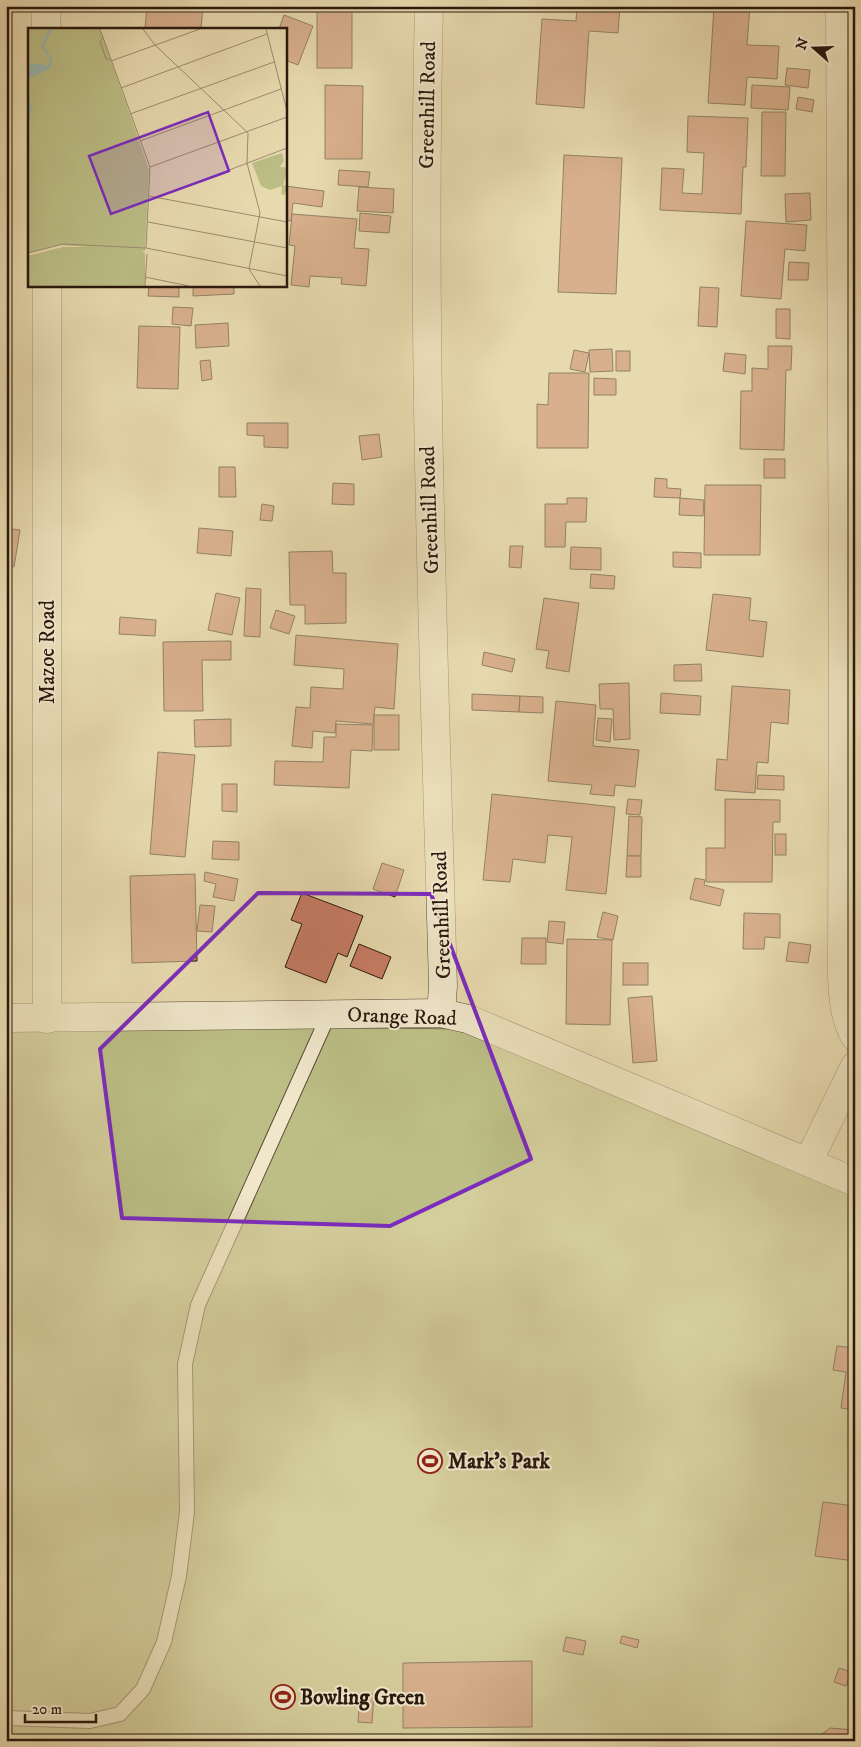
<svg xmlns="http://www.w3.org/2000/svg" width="861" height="1747" viewBox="0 0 861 1747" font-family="'IM FELL DW Pica',serif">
	<rect width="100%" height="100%" fill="#e8daaf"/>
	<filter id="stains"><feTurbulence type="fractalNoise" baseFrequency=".004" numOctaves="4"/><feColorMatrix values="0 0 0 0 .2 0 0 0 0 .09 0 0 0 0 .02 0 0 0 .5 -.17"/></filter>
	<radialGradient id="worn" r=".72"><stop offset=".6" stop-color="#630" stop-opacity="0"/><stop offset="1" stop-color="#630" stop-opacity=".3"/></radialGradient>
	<!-- green -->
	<path fill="#bcbe86" stroke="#726b4a" d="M6,1024l457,5 392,152v560h-849z"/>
	<!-- building -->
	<g fill="#c67c65" stroke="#29180e">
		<path d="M147,6h56l-2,23h-56z"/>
		<rect x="317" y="6" width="35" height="62"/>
		<path d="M577,6h43l-2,27 -29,-2 -5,77 -48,-4 6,-85 34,2z"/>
		<path d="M714,6h36l-3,39 32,1 -2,33 -30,-2 -2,28 -37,-2z"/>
		<path d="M284,15l29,11 -15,39 -13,-5v-31h-6z"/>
		<path d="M787,68l23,2 -2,18 -23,-3z"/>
		<path d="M325,85l38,1 -1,73h-37z"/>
		<path d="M752,85l38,2 -2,23 -37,-2z"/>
		<path d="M798,97l16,3 -2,12 -16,-3z"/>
		<path d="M762,112h24l-1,64h-24z"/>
		<path d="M688,116l60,2 -2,49h-3l-2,47 -81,-4 2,-42 22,1 -2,24 20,1 2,-41 -17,-1z"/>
		<path d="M564,155l58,3 -6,136 -58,-2z"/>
		<path d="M339,170l31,2 -2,15 -30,-2z"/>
		<path d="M285,186l39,5 -2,16 -29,-4 -2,18 -6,-1z"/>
		<path d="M359,187l35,2 -1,24 -36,-2z"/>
		<path d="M810,193l1,27 -25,2 -1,-28z"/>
		<path d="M360,213l31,3 -2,17 -30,-2z"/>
		<path d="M292,214l65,5 -3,29 15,1 -3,37 -25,-2 1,-6 -32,-2 -1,11 -18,-2 4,-39 -6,-1z"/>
		<path d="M746,221l61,4 -2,26 -20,-2 -4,50 -40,-3z"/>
		<path d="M789,262l20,1 -1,17h-20z"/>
		<path d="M149,285h30v12l-31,-1z"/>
		<path d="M193,285h41v9l-41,2z"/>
		<path d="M700,287l19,1 -2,39 -19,-1z"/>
		<path d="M173,307l20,1 -2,18 -19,-2z"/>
		<path d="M776,309h14v30l-14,-1z"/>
		<path d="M228,323l1,23 -33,2 -1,-23z"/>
		<path d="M139,326l41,1 -2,62 -41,-1z"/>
		<path d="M768,346h24l-1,24h-5l-2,80 -44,-1 1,-58h11v-23l16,1z"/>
		<path d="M612,349l1,22 -23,1 -1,-22z"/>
		<path d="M574,350l15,3 -4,19 -15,-3z"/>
		<rect x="616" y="351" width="14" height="20"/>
		<path d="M725,353l21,2 -1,19 -22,-3z"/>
		<path d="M210,360l2,19 -10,2 -2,-20z"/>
		<path d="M549,373h40l-1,75h-51v-44l11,1z"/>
		<path d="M594,378l22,1v16h-22z"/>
		<path d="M247,423h41v25l-24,-1v-11l-17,-1z"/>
		<path d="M379,434l3,23 -20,3 -3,-24z"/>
		<rect x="764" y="459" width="21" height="19"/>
		<path d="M219,467h16l1,30h-17z"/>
		<path d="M655,478l12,1v9l14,1 -1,9 -26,-1z"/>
		<path d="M333,483l21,1v21l-22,-1z"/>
		<path d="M705,485h56l-1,70h-56z"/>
		<path d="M567,498h20l-1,24h-20l-1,25h-20v-43h22z"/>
		<path d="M680,498l24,2 -1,16 -24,-1z"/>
		<path d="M262,504l12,2 -2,15 -12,-1z"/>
		<path d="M6,528l14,2 -6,37 -8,-1z"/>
		<path d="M199,528l34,3 -2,25 -34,-3z"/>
		<path d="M510,546h13l-2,22 -12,-1z"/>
		<path d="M571,547l30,1v22l-31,-1z"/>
		<path d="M332,551l1,22h13v50l-41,1v-19h-15l-1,-53z"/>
		<path d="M673,552l28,1v15l-28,-1z"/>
		<path d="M591,574l24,2 -1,13 -24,-1z"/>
		<path d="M246,588l15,1 -1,48 -16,-1z"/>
		<path d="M216,593l24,5 -8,37 -24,-5z"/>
		<path d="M713,594l38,4 -2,22 18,2 -4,35 -57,-7z"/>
		<path d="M544,598l35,5 -10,69 -23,-4 3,-17 -13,-2z"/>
		<path d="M276,610l19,6 -6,18 -19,-6z"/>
		<path d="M120,617l36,3 -1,16 -36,-2z"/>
		<path d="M296,635l102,9 -4,65 -19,-2 -2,17 -37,-3 -1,12 -22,-2 -1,17 -20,-2 4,-39 14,1 1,-21 32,2 1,-20 -50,-4z"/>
		<path d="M231,641v19h-29l1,51h-39l-1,-69z"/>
		<path d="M484,652l31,7 -3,13 -30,-7z"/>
		<path d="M701,664l1,17h-28v-16z"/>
		<path d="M629,683l1,56 -16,1 -1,-31h-13l-1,-25z"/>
		<path d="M732,686l58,4 -2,34 -17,-2 -3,41 -11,-1 -2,31 -40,-3 2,-31 10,1z"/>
		<path d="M661,693l40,3 -1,19 -40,-2z"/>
		<path d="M472,694l48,2 -1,16 -47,-2z"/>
		<path d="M520,696l23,1v16l-24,-1z"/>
		<path d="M556,701l40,4 -3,41 46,4 -4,37 -20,-2 -1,11 -24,-2 2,-9 -44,-4z"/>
		<rect x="374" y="715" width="25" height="35"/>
		<path d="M598,718l14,1 -2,23 -14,-2z"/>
		<path d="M231,719v27l-36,1 -1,-27z"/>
		<path d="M336,724l37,1 -1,26 -21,-1 -2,38 -75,-3 1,-24 48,1 1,-25h12z"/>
		<path d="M158,752l37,3 -10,102 -35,-3z"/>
		<path d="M758,775l26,1v14l-27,-1z"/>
		<path d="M222,784h15v28l-15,-1z"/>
		<path d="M492,794l123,13 -9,87 -40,-4 6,-53 -24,-2 -3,28 -32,-4 -3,23 -27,-2z"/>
		<path d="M628,799l14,1 -2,15 -14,-1z"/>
		<path d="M725,799l55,1v22h-7l-1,60h-66v-34h19z"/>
		<path d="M629,816l13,1 -1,39h-14z"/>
		<rect x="775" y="834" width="11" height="21"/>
		<path d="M213,841l26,1v18l-27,-1z"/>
		<path d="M627,856h14v21h-15z"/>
		<path d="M382,863l22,7 -9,27 -22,-8z"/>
		<path d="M205,872l33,7 -4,22 -21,-4 3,-13 -12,-3z"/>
		<path d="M195,874l2,87 -65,2 -2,-87z"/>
		<path d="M695,878l10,2 -1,5 20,5 -4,16 -30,-7z"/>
		<path d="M302,893l61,23 -16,41 -9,-4 -12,30 -41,-16 17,-43 -11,-4z"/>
		<path d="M200,905l15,1 -3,26 -15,-1z"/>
		<path d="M603,912l15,4 -5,24 -16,-3z"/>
		<path d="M744,913l36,1v24l-15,-1 -1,12h-21z"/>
		<path d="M549,921l16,1 -2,22 -16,-2z"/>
		<path d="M522,938h24v26h-25z"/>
		<path d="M567,939l45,1 -2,85 -44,-1z"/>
		<path d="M789,942l22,3 -3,18 -22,-2z"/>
		<path d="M359,944l32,13 -9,22 -32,-13z"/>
		<rect x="623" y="963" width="25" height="22"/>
		<path d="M652,996l5,65 -24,2 -5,-65z"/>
		<path d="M837,1346l18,2v62l-14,-2 5,-36 -13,-2z"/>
		<path d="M823,1502l32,4v55l-40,-5z"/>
		<path d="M622,1636l17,4 -2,8 -17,-5z"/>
		<path d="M566,1637l20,4 -3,14 -20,-4z"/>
		<path d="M532,1661v66l-129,1v-65z"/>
		<path d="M839,1668l12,4 -5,14 -12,-4z"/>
		<path d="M360,1693l14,1 -2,29 -14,-1z"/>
		<path d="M830,1728l25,2v11h-42z"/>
	</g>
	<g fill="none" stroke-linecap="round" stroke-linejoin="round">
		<defs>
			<path id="lane" d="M6,1718l84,3 30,-7 23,-25 21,-47 15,-66 8,-64 -2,-148 13,-59 131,-291"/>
			<g id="street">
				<path d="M46,6v23"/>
				<path d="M429,6c-8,327 5,654 14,980l-2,27"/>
				<path d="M840,6l3,613 -1,357c1,22 2,41 13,61"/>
				<path d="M47,285v734"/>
				<path d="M6,1018l435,-5 27,6 387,163"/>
				<path d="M808,1162l47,-96"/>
			</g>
		</defs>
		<!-- lane casing -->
		<use href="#lane" stroke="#594836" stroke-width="16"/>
		<!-- street casing -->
		<use href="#street" stroke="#594836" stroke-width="29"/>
		<!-- lane -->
		<use href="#lane" stroke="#f0e7cb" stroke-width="14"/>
		<!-- street -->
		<use href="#street" stroke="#f0e7cb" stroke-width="28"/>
	</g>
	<!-- marked area -->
	<path d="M0 0H861V1747H0ZM258,893l173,1 100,265 -141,67 -268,-8 -22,-169z" fill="#e8daaf" fill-opacity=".55" fill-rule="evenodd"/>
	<path fill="none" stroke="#7b2cbf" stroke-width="4" stroke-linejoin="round" d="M258,893l173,1 100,265 -141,67 -268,-8 -22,-169z"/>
	<!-- icons -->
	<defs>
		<symbol id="stadium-ring" viewBox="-11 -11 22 22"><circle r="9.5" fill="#f0e7cb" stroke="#8f2418" stroke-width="1.5"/><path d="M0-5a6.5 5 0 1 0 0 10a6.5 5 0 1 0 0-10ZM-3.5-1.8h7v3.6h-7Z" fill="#8f2418"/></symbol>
	</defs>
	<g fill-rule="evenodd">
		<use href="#stadium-ring" x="416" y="1447" width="28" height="28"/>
		<use href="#stadium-ring" x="269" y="1683" width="28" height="28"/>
	</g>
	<g text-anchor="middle" stroke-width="4" stroke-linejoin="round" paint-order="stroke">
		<!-- street labels -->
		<g font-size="21" fill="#29180e" stroke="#f0e7cb">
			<text transform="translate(427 105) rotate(-89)" y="7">Greenhill Road</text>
			<text transform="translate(429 510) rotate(-92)" y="7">Greenhill Road</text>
			<text transform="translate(47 652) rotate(-90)" y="7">Mazoe Road</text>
			<text transform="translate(441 915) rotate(-92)" y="7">Greenhill Road</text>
			<text transform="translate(402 1016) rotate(2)" y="7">Orange Road</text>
		</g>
		<!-- poi labels -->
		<g font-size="21" font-weight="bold" fill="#29180e" stroke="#f0e7cb" text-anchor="start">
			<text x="448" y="1468">Mark's Park</text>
			<text x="300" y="1704">Bowling Green</text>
		</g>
	</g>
	<!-- overview -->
	<g transform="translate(28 28)">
		<rect width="259" height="259" fill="#e8daaf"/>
		<path d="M0,1h72l49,140 -4,82h-3l3,2v33h-117v-30l35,-9h27l-30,-2 -32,8zM254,125l2,8 -4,6h5l2,6 -4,12 4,1 -2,9 -4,-1 1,-8 -12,4 -9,-4 -9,-23z" fill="#bcbe86"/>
		<path d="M0,35l22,2 1,3 -23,11z" fill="#98b9b2"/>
		<path fill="none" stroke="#98b9b2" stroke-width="2.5" d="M22,37l1,-6 -9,-13 9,-17M0,74l3,3 -3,15"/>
		<path fill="none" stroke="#9c8c6f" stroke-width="1" d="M72,1l50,138 -4,81M115,1l12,16 93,88 -1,30 13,50 -11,56 11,17M238,1l21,82M75,10l-3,3 6,18h5M83,33l89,-32M93,60l146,-54M102,86l144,-52M112,113l141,-52M122,139l137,-50M121,168l138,26M130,169l129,-49M120,194l139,26M0,225l35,-9 83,4 141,28M117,249l44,9M117,258l2,-32"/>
		<path fill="#7b2cbf" fill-opacity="0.15" stroke="#7b2cbf" stroke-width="2.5" d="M180,84l21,59 -118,43 -22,-58z"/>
		<rect width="259" height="259" fill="none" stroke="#29180e" stroke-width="2.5"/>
	</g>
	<!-- margin -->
	<rect width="861" height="1747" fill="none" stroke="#e8daaf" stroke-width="25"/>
	<rect x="8" y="8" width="846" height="1732" fill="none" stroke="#29180e" stroke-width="2.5"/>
	<rect x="12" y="12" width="836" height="1722" fill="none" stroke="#29180e"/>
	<!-- north arrow -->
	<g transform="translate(814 48) rotate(290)" stroke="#f0e7cb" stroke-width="4" paint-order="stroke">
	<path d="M0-4L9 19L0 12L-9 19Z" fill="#29180e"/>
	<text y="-8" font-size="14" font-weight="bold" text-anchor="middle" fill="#29180e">N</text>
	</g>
	<!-- scale -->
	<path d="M25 1714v8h71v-8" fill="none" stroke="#29180e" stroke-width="2.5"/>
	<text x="32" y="1714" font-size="15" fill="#29180e" stroke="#f0e7cb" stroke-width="4" paint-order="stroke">20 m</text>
	<rect width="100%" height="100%" filter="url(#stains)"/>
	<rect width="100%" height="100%" fill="url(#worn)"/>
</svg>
